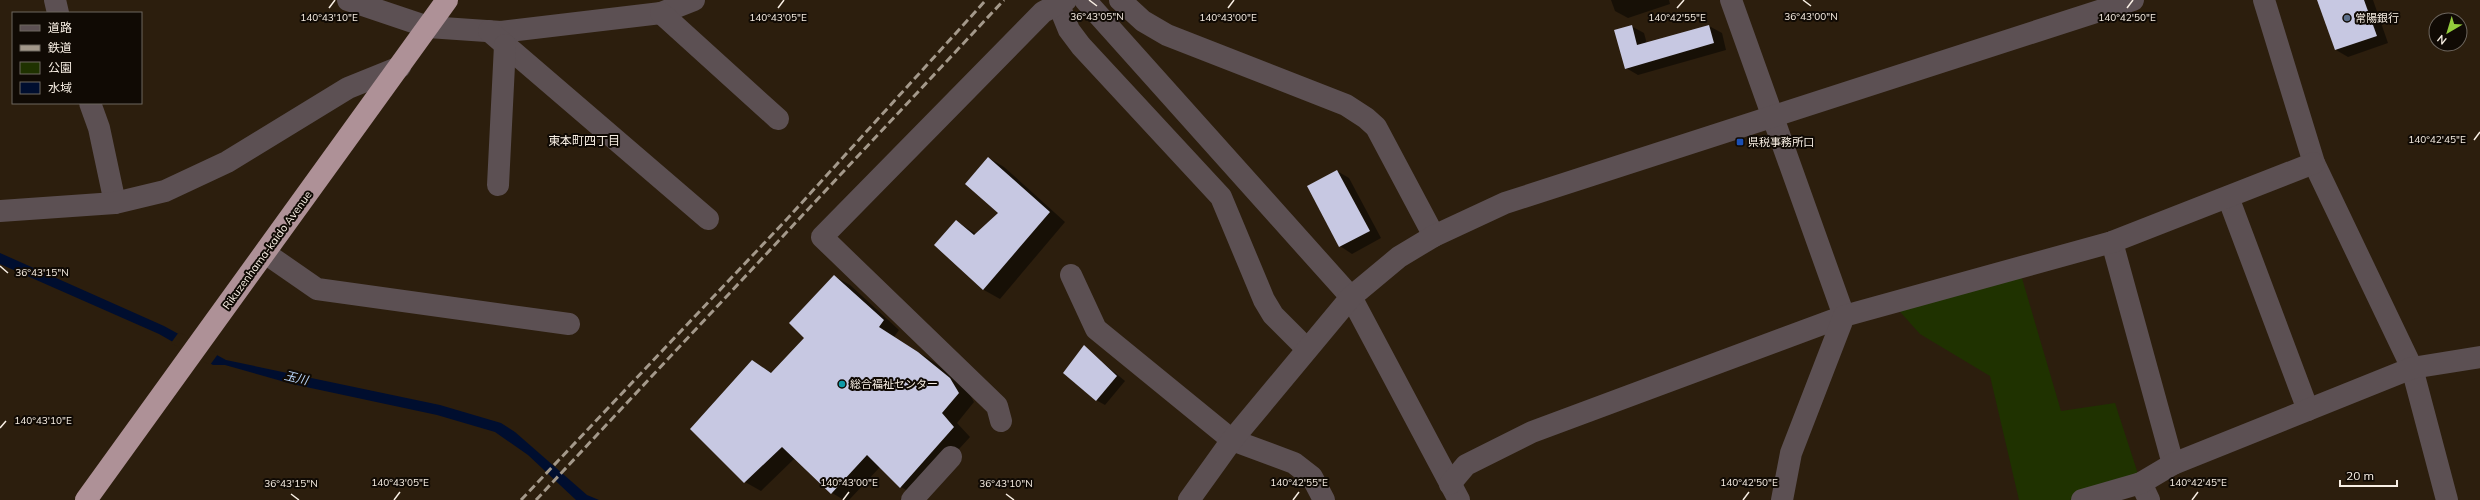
<svg xmlns="http://www.w3.org/2000/svg" width="2480" height="500" viewBox="0 0 2480 500" font-family="Mulish,'Noto Sans JP',sans-serif">
	<rect width="100%" height="100%" fill="#2c1e0d"/>
	<!-- green -->
	<path fill="#1f3200" d="M2019,268l42,143 54,-8 26,80 -59,17h-63l-29,-124 -70,-42 -28,-31z"/>
	<!-- water -->
	<path fill="#000e2f" d="M0,253l164,73 62,34 214,45 61,18 14,9 72,63 12,5h-23l-48,-45 -33,-23 -58,-17 -145,-31 -67,-19h-12l-54,-31 -159,-70z"/>
	<!-- pier -->
	<path fill="#2c1e0d" d="M179,332l39,22 -8,11 -39,-22z"/>
	<!-- shadow -->
	<g fill="#0007">
		<path d="M1611,0h58l1,4 -42,14 -13,-7z"/>
		<path d="M2319,0h54l15,43 -40,14 -12,-7z"/>
		<path d="M1631,26l13,7 3,11 62,-18 13,7 4,17 -88,25 -12,-7z"/>
		<path d="M989,158l15,9 61,55 -65,77 -16,-9 -48,-45 20,-24 20,13 23,-21z"/>
		<path d="M1337,171l12,7 32,60 -29,16 -12,-8z"/>
		<path d="M834,276l16,9 49,45 -5,7 40,25 23,18 9,8 8,14 -17,21 13,14 -54,59 -15,-9 -21,-20 -31,33h-5l-12,-7 -37,-35 -34,33 -16,-9 7,-121 20,12 33,-35z"/>
		<path d="M1084,347l41,34 -20,24 -9,-5z"/>
	</g>
	<!-- building -->
	<g fill="#c7c8e2">
		<path d="M2317,0h47l13,36 -42,14z"/>
		<path d="M1632,25l5,20 72,-20 5,18 -89,26 -11,-39z"/>
		<path d="M988,157l62,55 -67,78 -49,-45 22,-25 18,15 24,-22 -33,-29z"/>
		<path d="M1337,170l33,61 -31,16 -32,-61z"/>
		<path d="M834,275l50,45 -5,7 39,25 32,26 9,15 -17,20 12,14 -54,61 -33,-33 -36,39 -49,-47 -38,36 -54,-54 62,-69 19,13 33,-35 -15,-15z"/>
		<path d="M1084,345l33,31 -21,25 -33,-28z"/>
	</g>
	<g fill="none" stroke-linecap="round" stroke-linejoin="round">
		<!-- minor -->
		<g stroke="#5c5053" stroke-width="22">
			<path d="M55,0l3,13"/>
			<path d="M348,0l80,27 73,5 160,-19 33,-13"/>
			<path d="M1085,0l266,297 108,203"/>
			<path d="M1120,0l23,21 24,14 179,70 20,13 10,9 58,109"/>
			<path d="M2264,0l50,163 98,205 35,132"/>
			<path d="M1058,3l11,27 12,16 140,151 43,103 9,15 34,34"/>
			<path d="M661,13l117,106"/>
			<path d="M489,31l219,188"/>
			<path d="M90,103l9,25 16,75"/>
			<path d="M498,185l7,-140"/>
			<path d="M2228,197l80,213"/>
			<path d="M0,211l115,-8 50,-12 62,-29 121,-74 52,-21"/>
			<path d="M2112,242l61,222"/>
			<path d="M265,253l52,36 252,35"/>
			<path d="M1071,275l25,54 136,111 62,23 18,14 12,23"/>
			<path d="M1001,421l-4,-15 -175,-169 221,-225 23,-12"/>
			<path d="M2141,483l8,17"/>
			<path d="M1450,484l16,-19 66,-33 312,-116 -113,-316"/>
			<path d="M912,500l39,-43"/>
			<path d="M1189,500l43,-60 119,-143 48,-40 35,-21 71,-33 628,-203"/>
			<path d="M1782,500l9,-47 53,-137 268,-74 202,-79"/>
			<path d="M2082,500l59,-17 32,-19 239,-96 68,-11"/>
		</g>
		<!-- highway -->
		<path stroke="#ae9197" stroke-width="22" d="M86,500l361,-500"/>
		<!-- rail -->
		<g stroke="#a4998b" stroke-width="3" stroke-dasharray="8 4" stroke-linecap="butt">
			<path d="M521,500l266,-281 199,-219"/>
			<path d="M536,500l468,-500"/>
		</g>
	</g>
	<!-- ticks -->
	<path fill="none" stroke="#f8efe4" stroke-width="1.5" d="M1089,0l8,6M1803,0l8,6M329,8l6,-8M778,8l6,-8M1228,8l6,-8M1677,8l7,-8M2127,8l6,-8M2474,140l6,-8M0,266l8,7M0,428l6,-7M291,494l8,6M1006,494l8,6M394,500l6,-8M843,500l6,-8M1293,500l6,-8M1743,500l6,-8M2192,500l6,-8"/>
	<!-- markers -->
	<circle fill="#5c6f8a" stroke="#100a04" stroke-width="1.5" cx="2347" cy="18" r="4"/>
	<rect fill="#1a4fb4" stroke="#100a04" stroke-width="1.5" x="1736" y="138" width="8" height="8" rx="2"/>
	<circle fill="#0f9aa8" stroke="#100a04" stroke-width="1.5" cx="842" cy="384" r="4"/>
	<g text-anchor="middle" stroke-width="4" stroke-linejoin="round" paint-order="stroke">
		<!-- poi labels -->
		<g font-size="11" fill="#f8efe4" stroke="#100a04" text-anchor="start">
			<text x="2355" y="22">常陽銀行</text>
			<text x="1748" y="146">県税事務所口</text>
			<text x="850" y="388">総合福祉センター</text>
		</g>
		<!-- street labels -->
		<g font-size="11" fill="#f8efe4" stroke="#100a04">
			<text transform="translate(267 250) rotate(-54)" y="4">Rikuzenhama-kaido Avenue</text>
		</g>
		<!-- neighbourhood labels -->
		<g font-size="12" fill="#f8efe4" stroke="#100a04">
			<text x="584" y="145">東本町四丁目</text>
		</g>
		<!-- water labels -->
		<g font-size="12" font-style="italic" fill="#b8d5fa" stroke="#100a04">
			<text transform="translate(296 378) rotate(13)" y="4">玉川</text>
		</g>
	</g>
	<g font-size="10" text-anchor="middle" fill="#f8efe4" stroke="#100a04" stroke-width="4" stroke-linejoin="round" paint-order="stroke">
		<text x="1097" y="20">36°43'05"N</text>
		<text x="1811" y="20">36°43'00"N</text>
		<text x="1228" y="21">140°43'00"E</text>
		<text x="329" y="21">140°43'10"E</text>
		<text x="778" y="21">140°43'05"E</text>
		<text x="1677" y="21">140°42'55"E</text>
		<text x="2127" y="21">140°42'50"E</text>
		<text x="2437" y="143">140°42'45"E</text>
		<text x="42" y="276">36°43'15"N</text>
		<text x="43" y="424">140°43'10"E</text>
		<text x="400" y="486">140°43'05"E</text>
		<text x="849" y="486">140°43'00"E</text>
		<text x="1299" y="486">140°42'55"E</text>
		<text x="1749" y="486">140°42'50"E</text>
		<text x="2198" y="486">140°42'45"E</text>
		<text x="291" y="487">36°43'15"N</text>
		<text x="1006" y="487">36°43'10"N</text>
	</g>
	<!-- legend -->
	<rect x="12" y="12" width="130" height="92" fill="#100a04" stroke="#6d665e"/>
	<rect x="20" y="25" width="20" height="6" fill="#5c5053" stroke="#6d665e"/>
	<text x="48" y="32" font-size="12" fill="#f8efe4">道路</text>
	<rect x="20" y="45" width="20" height="6" fill="#a4998b" stroke="#6d665e"/>
	<text x="48" y="52" font-size="12" fill="#f8efe4">鉄道</text>
	<rect x="20" y="62" width="20" height="12" fill="#1f3200" stroke="#6d665e"/>
	<text x="48" y="72" font-size="12" fill="#f8efe4">公園</text>
	<rect x="20" y="82" width="20" height="12" fill="#000e2f" stroke="#6d665e"/>
	<text x="48" y="92" font-size="12" fill="#f8efe4">水域</text>
	<!-- north arrow -->
	<g transform="translate(2448 32) rotate(218)"><circle r="19" fill="#100a04" stroke="#6d665e"/>
	<path d="M0-3L7 15L0 10L-7 15Z" fill="#94cc3c"/>
	<text y="-6" font-size="11" font-weight="bold" text-anchor="middle" fill="#f8efe4">N</text>
	</g>
	<!-- scale -->
	<path d="M2340 480v6h57v-6" fill="none" stroke="#f8efe4" stroke-width="2"/>
	<text x="2346" y="480" font-size="12" fill="#f8efe4" stroke="#100a04" stroke-width="3" paint-order="stroke">20 m</text>
</svg>
